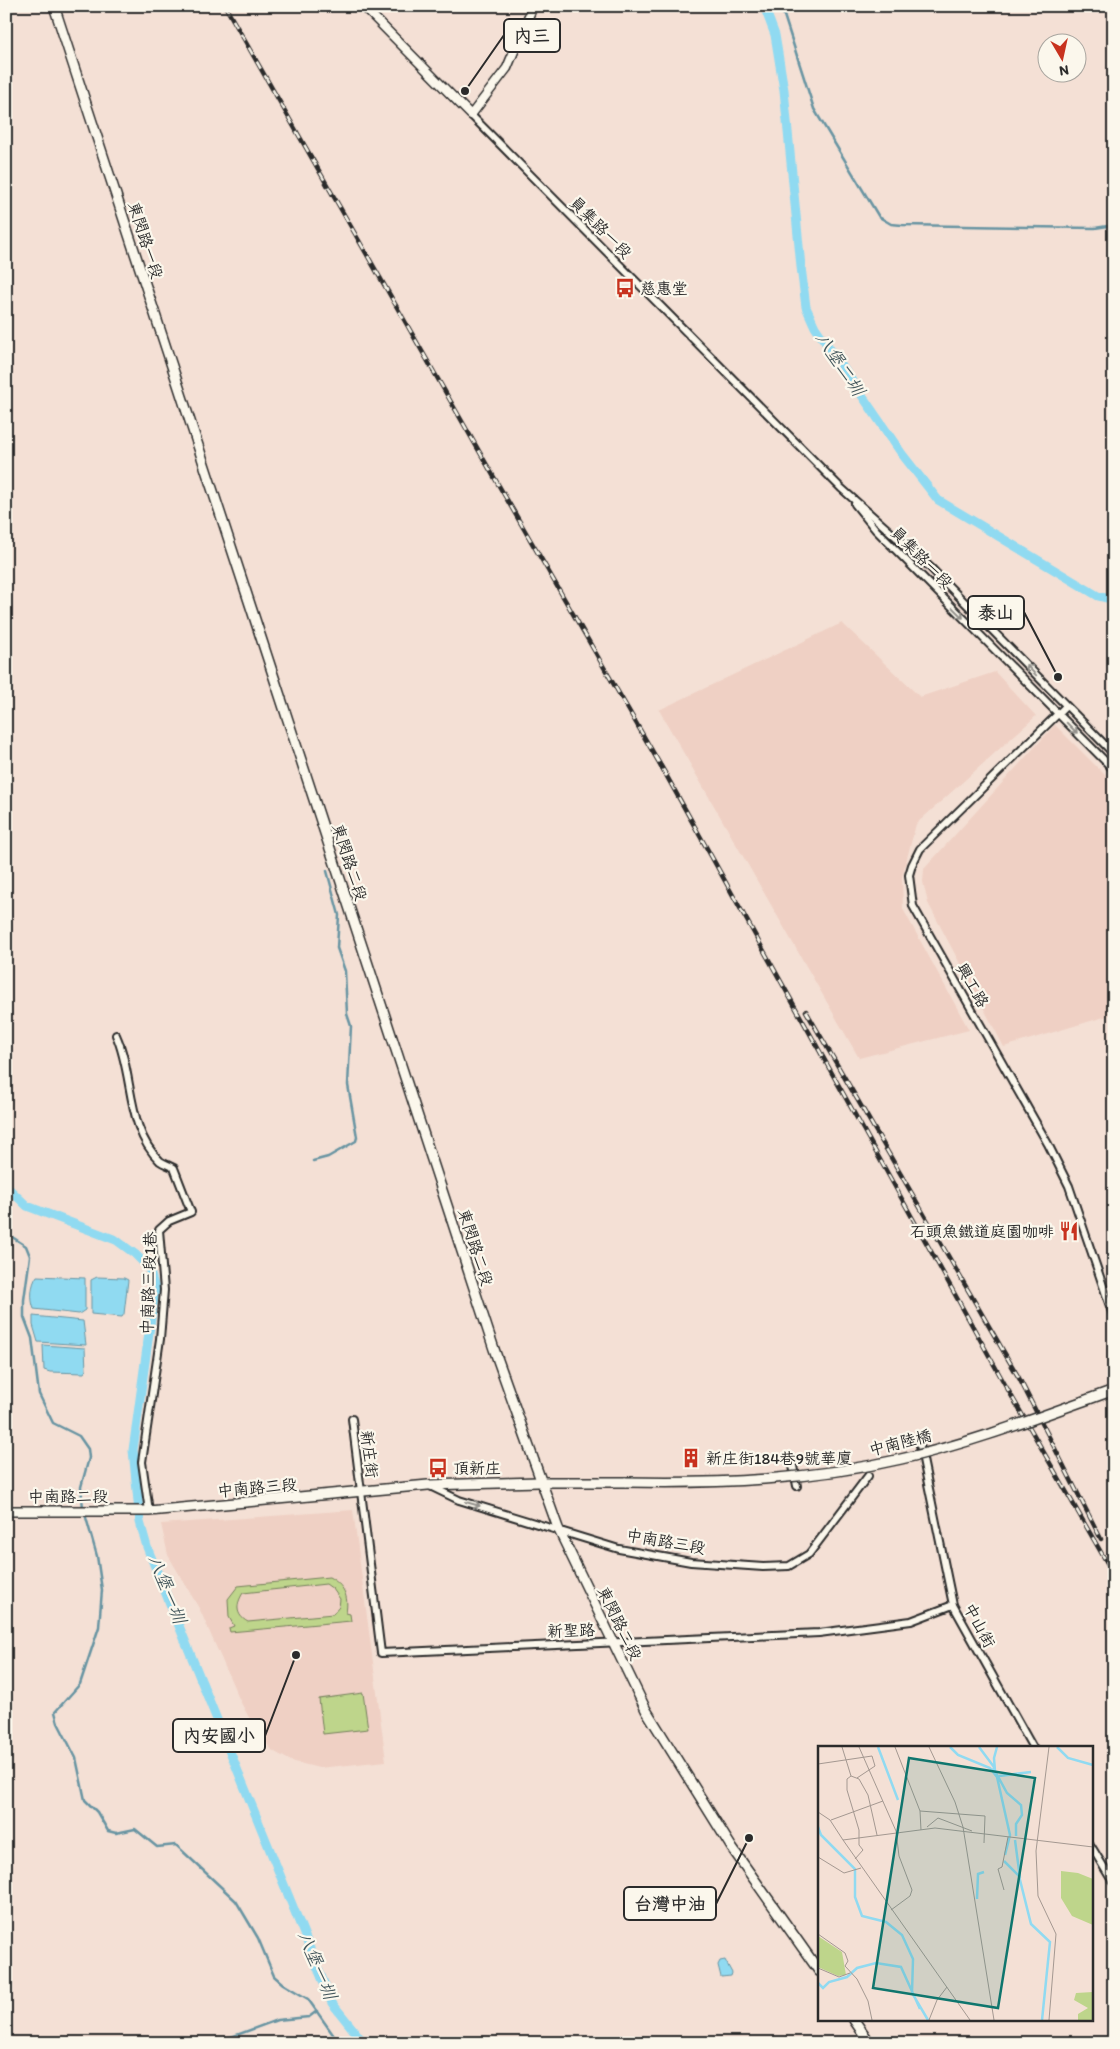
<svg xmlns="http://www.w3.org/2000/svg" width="1120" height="2049" viewBox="0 0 1120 2049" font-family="Itim,'LXGW WenKai TC',sans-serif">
	<rect width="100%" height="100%" fill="#f4e0d5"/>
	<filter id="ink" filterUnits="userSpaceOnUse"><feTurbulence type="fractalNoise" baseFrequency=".02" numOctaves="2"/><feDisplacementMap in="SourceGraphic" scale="10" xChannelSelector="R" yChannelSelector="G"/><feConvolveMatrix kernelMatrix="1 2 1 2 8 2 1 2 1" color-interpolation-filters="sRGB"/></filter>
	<g filter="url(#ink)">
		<!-- built -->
		<g fill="#efd0c4">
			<path d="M842,623l78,74 75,-25 41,44 -120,108 -14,53 1,32 66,121 -110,28 -200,-348z"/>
			<path d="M1055,725l59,59v230l-110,33 -76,-144 -5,-21 1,-13z"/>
			<path d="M353,1510l33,251 -67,7 -28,-7 -18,-10 -16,-19 -17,-31 -40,-91 -32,-55 -7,-31z"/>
		</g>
		<!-- green -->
		<g fill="#bed58b" stroke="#74805b" fill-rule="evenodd">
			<path d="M329,1577c15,8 20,19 17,36l4,1 1,7 -121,11 -1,-4 5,-2 -5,-9 -1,-18 10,-13zM326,1584l7,5 7,10 -1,8 -6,7 -85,8c-13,-7 -12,-18 -5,-29z"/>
			<path d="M363,1693l5,36 -45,5 -4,-35z"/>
		</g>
		<!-- water -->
		<g fill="#90daf1" stroke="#6894a2">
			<path d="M37,1276l48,2v32l-6,4 -45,-5c-4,-10 -3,-25 3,-33z"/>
			<path d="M97,1277l27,1 4,2 -4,34 -2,3 -31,-3v-34z"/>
			<path d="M33,1316l50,5 3,24 -48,-3 -5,-17z"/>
			<path d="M43,1345l42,3 1,22 -2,3 -34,-1 -6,-2z"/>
			<path d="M725,1960l7,13 -1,3 -10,1 -3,-12 2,-4z"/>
		</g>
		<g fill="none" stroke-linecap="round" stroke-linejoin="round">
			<!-- stream -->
			<g stroke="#6894a2" stroke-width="2.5">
				<path d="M781,6l33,103 65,108 12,7 11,1 193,3 19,-3"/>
				<path d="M313,1161l15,-4 28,-16 1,-4 -9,-52 3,-59 -4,-12 -2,-43 -8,-23 2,-33 -12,-44"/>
				<path d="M6,1233l20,13 4,10 -6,44v17l8,21 7,56 14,29 26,13 9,13 1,9 -8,29 2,21"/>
				<path d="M85,1514l12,42 5,34 -3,37 -19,57 -25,28 3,11 18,35 9,42 12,12 11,19 8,2 19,-4 22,18 19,-2 60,56 22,37 16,38 9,8 25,15 31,44"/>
				<path d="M215,2043l62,-23 32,-3 8,-6"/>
			</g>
			<!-- canal -->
			<g stroke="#90daf1" stroke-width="9">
				<path d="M764,6l11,29 9,55 17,177 5,40 9,20 87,127 36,46 160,96 16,4"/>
				<path d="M6,1186l21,20 89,34 19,14 14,14 6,21 -22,161 7,72 7,25 185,456 32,40"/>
			</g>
			<defs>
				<g id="minor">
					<path d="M471,115l370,373 90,80 183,186"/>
					<path d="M855,504l21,26 238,240"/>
					<path d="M1066,706l-146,143 -8,16 -3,10 4,31 135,238 21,42 45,132"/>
					<path d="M116,1035c18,40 10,94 44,126 4,3 9,4 14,7l17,44 -22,9 -10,9 5,60 -4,49 -18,123 7,49"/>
					<path d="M352,1419l29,234 438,-20 92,-12 42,-16"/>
					<path d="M920,1445l33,160 80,143"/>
					<path d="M793,1466l4,20"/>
					<path d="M430,1486l29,14 160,49 72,13 72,5 26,-1 20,-12 59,-78"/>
					<path d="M1091,1846l23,38"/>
				</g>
				<path id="tertiary" d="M363,6l108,109 36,-47 26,-62"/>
				<g id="secondary">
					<path d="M54,6l440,1343 64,179 88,182 86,138 87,123"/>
					<path d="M6,1511h143l279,-26 111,-3h87"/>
					<path d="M854,2020l16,23"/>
				</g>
			</defs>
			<!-- minor casing -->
			<use href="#minor" stroke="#2b2b2b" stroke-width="10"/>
			<!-- tertiary casing -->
			<use href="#tertiary" stroke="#2b2b2b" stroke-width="11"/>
			<!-- secondary casing -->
			<use href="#secondary" stroke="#2b2b2b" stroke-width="12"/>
			<!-- minor -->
			<use href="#minor" stroke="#fbf7ec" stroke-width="6"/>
			<!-- tertiary -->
			<use href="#tertiary" stroke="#fbf7ec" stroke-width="8"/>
			<!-- secondary -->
			<use href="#secondary" stroke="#fbf7ec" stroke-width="9"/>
			<defs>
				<g id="rail">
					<path d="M225,6l262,459 178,308 342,615 107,187"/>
					<path d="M806,1011l213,367 82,161"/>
				</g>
			</defs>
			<!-- rail casing -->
			<use href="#rail" stroke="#2b2b2b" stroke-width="4.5"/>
			<!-- rail -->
			<use href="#rail" stroke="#fbf7ec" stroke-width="2.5" stroke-dasharray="8" stroke-linecap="butt"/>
			<defs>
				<path id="secondary-bridge" d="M626,1482c92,2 185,-2 275,-23 72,-16 143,-44 213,-69"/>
			</defs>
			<!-- secondary-bridge casing -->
			<use href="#secondary-bridge" stroke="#2b2b2b" stroke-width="12" stroke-linecap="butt"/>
			<!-- secondary-bridge -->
			<use href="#secondary-bridge" stroke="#fbf7ec" stroke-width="9"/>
		</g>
		<!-- one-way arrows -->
		<defs><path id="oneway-shaft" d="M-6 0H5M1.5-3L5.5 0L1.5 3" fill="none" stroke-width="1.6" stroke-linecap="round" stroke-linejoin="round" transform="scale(1.25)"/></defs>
		<g stroke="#93918c">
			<use href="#oneway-shaft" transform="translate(958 613) rotate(45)"/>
			<use href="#oneway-shaft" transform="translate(1031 670) rotate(-134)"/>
			<use href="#oneway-shaft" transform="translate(1072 728) rotate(45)"/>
			<use href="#oneway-shaft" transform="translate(473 1504) rotate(16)"/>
		</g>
	</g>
	<!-- icons -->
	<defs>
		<symbol id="bus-bare" viewBox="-9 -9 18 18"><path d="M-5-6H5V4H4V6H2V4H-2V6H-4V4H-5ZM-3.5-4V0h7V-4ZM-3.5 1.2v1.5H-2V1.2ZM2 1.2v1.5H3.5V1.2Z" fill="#c8321e" stroke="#fbf7ec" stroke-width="2.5" paint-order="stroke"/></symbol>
		<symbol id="restaurant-bare" viewBox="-9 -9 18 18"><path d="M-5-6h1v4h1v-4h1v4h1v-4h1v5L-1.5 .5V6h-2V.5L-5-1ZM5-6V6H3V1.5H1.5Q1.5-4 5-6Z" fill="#c8321e" stroke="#fbf7ec" stroke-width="2.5" paint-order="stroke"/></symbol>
		<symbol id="building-bare" viewBox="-9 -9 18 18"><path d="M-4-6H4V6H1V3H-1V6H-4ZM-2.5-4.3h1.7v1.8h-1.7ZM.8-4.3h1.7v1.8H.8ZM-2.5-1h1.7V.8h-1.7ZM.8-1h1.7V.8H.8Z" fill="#c8321e" stroke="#fbf7ec" stroke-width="2.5" paint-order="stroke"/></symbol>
	</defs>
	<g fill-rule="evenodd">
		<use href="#bus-bare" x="611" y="274" width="28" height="28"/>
		<use href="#restaurant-bare" x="1055" y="1217" width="28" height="28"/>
		<use href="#building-bare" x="677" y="1444" width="28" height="28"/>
		<use href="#bus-bare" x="424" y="1454" width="28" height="28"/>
	</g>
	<g text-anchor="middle" stroke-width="4.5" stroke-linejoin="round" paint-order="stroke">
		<!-- street labels -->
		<g font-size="16" fill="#2b2b2b" stroke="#fbf7ec">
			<text transform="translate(601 227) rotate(45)" y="6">員集路一段</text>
			<text transform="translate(146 240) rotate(72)" y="6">東閔路一段</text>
			<text transform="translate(922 557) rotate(45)" y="6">員集路一段</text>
			<text transform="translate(350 862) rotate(72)" y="6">東閔路二段</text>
			<text transform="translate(973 985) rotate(60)" y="6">興工路</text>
			<text transform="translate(476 1247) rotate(72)" y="6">東閔路二段</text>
			<text transform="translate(148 1283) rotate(-88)" y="6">中南路三段1巷</text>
			<text transform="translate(900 1442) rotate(-14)" y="6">中南陸橋</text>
			<text transform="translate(370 1454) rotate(83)" y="6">新庄街</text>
			<text transform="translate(257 1487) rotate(-5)" y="6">中南路三段</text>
			<text x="68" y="1502">中南路二段</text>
			<text transform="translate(666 1541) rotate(10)" y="6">中南路三段</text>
			<text transform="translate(620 1623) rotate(64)" y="6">東閔路二段</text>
			<text transform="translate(980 1625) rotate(62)" y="6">中山街</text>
			<text transform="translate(571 1630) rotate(-2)" y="6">新聖路</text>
		</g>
		<!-- poi labels -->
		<g font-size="16" fill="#2b2b2b" stroke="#fbf7ec" text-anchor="start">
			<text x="640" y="294">慈惠堂</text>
			<text x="1054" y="1237" text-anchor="end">石頭魚鐵道庭園咖啡</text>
			<text x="706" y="1464">新庄街184巷9號華廈</text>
			<text x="453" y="1474">頂新庄</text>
		</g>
		<!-- water labels -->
		<g font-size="18" font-style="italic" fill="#44575c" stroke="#fbf7ec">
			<text transform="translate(840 364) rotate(56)" y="6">八堡二圳</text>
			<text transform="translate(167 1589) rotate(68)" y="6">八堡一圳</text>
			<text transform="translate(317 1965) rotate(67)" y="6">八堡一圳</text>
		</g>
	</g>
	<!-- overview -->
	<g transform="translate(818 1746)">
		<rect width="275" height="275" fill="#f4e0d5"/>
		<path d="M243,125l17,2 15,6v46l-21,-9 -11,-18zM0,190l24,16 4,23 -8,1 -20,-9zM275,246v28h-15v-6l10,-6 -14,-8 2,-7z" fill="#bed58b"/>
		<path fill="none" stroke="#90daf1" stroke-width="2.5" d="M60,1l20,53M132,1l8,8 32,13 7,9 13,58 -5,20M161,1l15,20 -1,4M179,1l-3,11 1,13 12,22 14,12 1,10 -6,9v12M239,1l11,11 25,7M181,30l32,-4M0,81l3,8 34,34v28l7,19 24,6 16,13 11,24 -1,34 16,27M197,94l5,38M186,115l15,15 12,48 19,18 -8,78M159,153l1,-25 6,-2M0,237l5,5 6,-6 18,-5 10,-9 19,-5 25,4 19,42"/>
		<path fill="none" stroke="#a49891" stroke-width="1" d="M24,1l9,29M41,1l37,84 3,25 13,34 -2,6 -19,14M77,1l25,64 1,19M111,1l26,55 8,25 31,193M231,1l-13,104 2,45 18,38 -7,86M0,18l54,-8 3,10 -18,12M33,30l-4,3v11l12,40v15l4,5 -8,9M33,30l8,3 9,16 9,40M102,65l65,5 -1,27M0,66l12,8 13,20 92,-12 158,19M13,74l52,-19M109,81l11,-9 34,13M25,94l127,180M0,111l26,16 17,-5M186,144l-6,-21 4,-2 6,-30M0,188l27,19 3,8 -3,5 12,13 11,22 4,19M0,222l21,9 11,-4M111,274l8,-20 10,-13"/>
		<path fill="#0f766e" fill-opacity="0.15" stroke="#0f766e" stroke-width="2.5" d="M91,12l126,20 -37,230 -125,-20z"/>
		<rect width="275" height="275" fill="none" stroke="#2b2b2b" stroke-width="2.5"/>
	</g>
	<!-- callouts -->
	<path fill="none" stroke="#2b2b2b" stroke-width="2" d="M465 91L504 35M1058 677L1024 612M296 1655L265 1736M749 1838L716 1904"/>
	<g fill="#2b2b2b" stroke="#fbf7ec" stroke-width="2">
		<circle cx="465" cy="91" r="5"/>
		<circle cx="1058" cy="677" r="5"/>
		<circle cx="296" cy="1655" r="5"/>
		<circle cx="749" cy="1838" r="5"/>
	</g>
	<g fill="#fbf7ec" stroke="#2b2b2b" stroke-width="2">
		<rect x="504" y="19" width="56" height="33" rx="5"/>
		<rect x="968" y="596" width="56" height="33" rx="5"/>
		<rect x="173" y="1719" width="92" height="33" rx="5"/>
		<rect x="624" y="1887" width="92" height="33" rx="5"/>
	</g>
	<g font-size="18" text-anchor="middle" font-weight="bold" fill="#2b2b2b">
		<text x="532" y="42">內三</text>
		<text x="996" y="619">泰山</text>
		<text x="219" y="1742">內安國小</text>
		<text x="670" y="1910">台灣中油</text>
	</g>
	<!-- margin -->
	<rect width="1120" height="2049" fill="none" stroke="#fbf7ec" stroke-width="25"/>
	<rect x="12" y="12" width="1095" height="2024" fill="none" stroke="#2b2b2b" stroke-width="2" filter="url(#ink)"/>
	<!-- north arrow -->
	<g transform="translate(1062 58) rotate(171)"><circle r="24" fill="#fbf7ec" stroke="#a8a59f"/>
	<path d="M0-4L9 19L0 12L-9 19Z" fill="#c8321e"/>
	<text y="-8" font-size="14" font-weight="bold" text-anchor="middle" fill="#2b2b2b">N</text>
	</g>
</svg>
